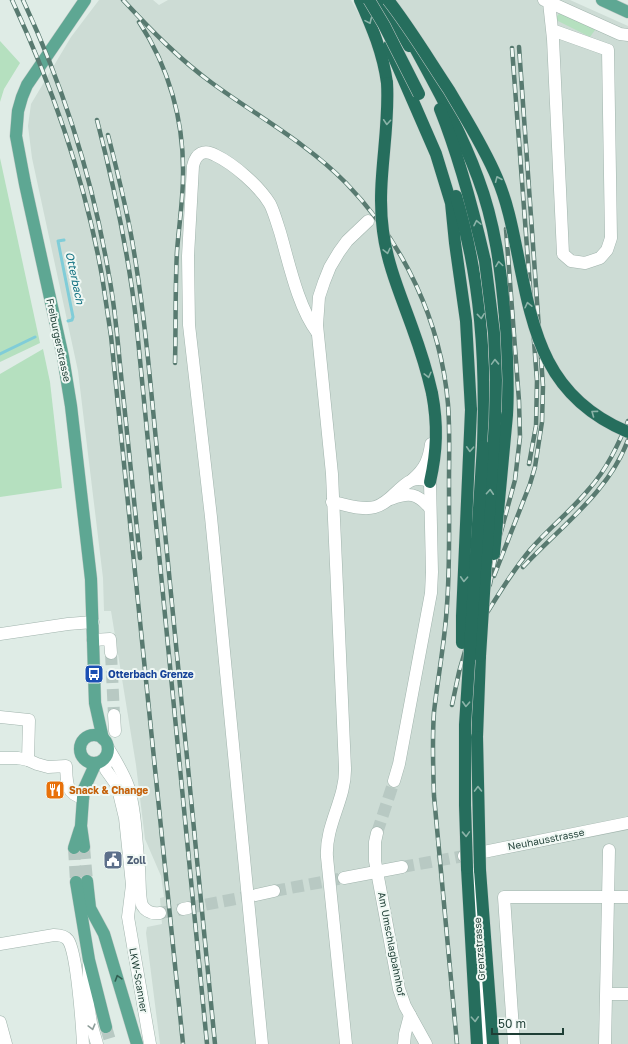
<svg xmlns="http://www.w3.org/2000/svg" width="628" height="1044" viewBox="0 0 628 1044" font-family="'Golos Text',sans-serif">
	<rect width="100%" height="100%" fill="#dfece6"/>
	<!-- built -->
	<path fill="#cddcd5" d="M99,0h54l6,5 9,-5h183l14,25 8,19 20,27 -3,-71h180l58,26v1018h-468l-14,-111 1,-6 15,-3 -2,-26 4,-1 -3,-21 -16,-37 -9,-74 -25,-154h-7l-1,-33 -25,-207 -46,-213 -4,-32 3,-22 40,-67z"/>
	<!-- green -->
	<g fill="#b5e0bf">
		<path d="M560,13l48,22 -13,-5 -5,7 -32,-16 -2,-4z"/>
		<path d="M0,41l20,22 -16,26 -4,13z"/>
		<path d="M0,158l40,185 -40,19z"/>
		<path d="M43,349l7,33 12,106 -62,9v-123z"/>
	</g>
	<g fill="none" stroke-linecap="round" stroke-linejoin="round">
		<!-- stream -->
		<g stroke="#80cdd8" stroke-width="3">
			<path d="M64,240l-6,1 15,76 -1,3 -4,1"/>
			<path d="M0,354l35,-17"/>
		</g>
		<!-- minor-tunnel -->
		<g stroke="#b8c9c3" stroke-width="12" stroke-dasharray="12 6" stroke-linecap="butt">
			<path d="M111,653l3,62"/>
			<path d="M377,833l17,-52"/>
			<path d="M402,867l62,-11"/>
			<path d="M274,891l70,-13"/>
			<path d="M188,908l68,-13"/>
			<path d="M160,913l23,-4"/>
		</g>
		<!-- major-tunnel -->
		<g stroke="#b8c9c3" stroke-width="12" stroke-dasharray="12 6" stroke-linecap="butt">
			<path d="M84,847l3,34"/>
			<path d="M74,848l2,34"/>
			<path d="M106,1027l5,17"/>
		</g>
		<defs>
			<g id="minor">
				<path d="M544,0l5,2 4,37 10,215 8,7 14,2 15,-5 7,-8 4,-12 -3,-188 -56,-20"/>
				<path d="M549,2l71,32 8,1"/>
				<path d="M413,479c12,-10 16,-20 18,-35"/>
				<path d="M391,499c18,-7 26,-6 39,9"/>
				<path d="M332,502c13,2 30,9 43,5 22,-6 30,-38 55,-25l2,90 -1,21 -32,171 -5,17"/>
				<path d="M0,634l68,-10 25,-2"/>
				<path d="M93,640l17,-1 1,14"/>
				<path d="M114,715l1,16"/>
				<path d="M0,717l29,3 -1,40"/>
				<path d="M108,748c7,12 15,24 20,38 8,26 8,56 11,82 1,10 0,29 3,37 4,7 11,9 18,8"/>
				<path d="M0,758h18l10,2 9,4 11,3 18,-1c1,16 -1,27 17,32"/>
				<path d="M107,762l-2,5 1,3 10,14 3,9 6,25 7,67 -4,32 22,127"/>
				<path d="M377,833l-2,9v19l24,128 6,17 21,38"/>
				<path d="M464,856l164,-33"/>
				<path d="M475,869v16l11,159"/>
				<path d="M344,878l58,-11"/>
				<path d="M256,895l18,-4"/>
				<path d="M183,909l5,-1"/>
				<path d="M0,944l54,-9c6,0 11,1 14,5 9,12 14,86 15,104"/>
				<path d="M89,965l-1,39 3,19 6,21"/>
				<path d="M607,994h21"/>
				<path d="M0,1022l6,22"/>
				<path d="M262,1044l-51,-527 -22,-192 -1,-69 5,-90c3,-13 11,-17 22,-11 19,9 44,31 55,49 4,8 7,19 10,28 9,31 18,75 37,100"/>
				<path d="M346,1044l-19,-187c-2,-32 19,-58 18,-89l-13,-294 -15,-149 2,-28 5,-15 6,-15 9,-15 8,-11 21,-20"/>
				<path d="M404,1044l1,-10 5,-19"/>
				<path d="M514,1044l-10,-147h124"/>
				<path d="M605,1044l4,-194"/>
			</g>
			<g id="major">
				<path d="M85,0l-58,85 -5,12 -4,14 -2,25 9,48 38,173 8,49 20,173 4,124 8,36"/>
				<path d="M602,0l26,12"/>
				<circle cx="94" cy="749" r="14"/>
				<path d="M84,847l-3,-21 2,-28 1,-9 10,-22 3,-4"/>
				<path d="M74,848l6,-19"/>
				<path d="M87,881l3,27 14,26 33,110"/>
				<path d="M76,882l13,78 17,67"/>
			</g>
			<g id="highway">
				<path d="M360,0c12,27 23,53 27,83"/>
				<path d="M382,0l27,46"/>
				<path d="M409,37c25,46 51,92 69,141 17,45 23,92 27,140 2,32 4,64 2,97"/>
				<path d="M389,46l47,108 15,49 4,40 11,78 5,89"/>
				<path d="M440,109c20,50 33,100 45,152"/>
				<path d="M456,196c25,83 30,164 27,250"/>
				<path d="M430,482c7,-31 8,-57 2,-89"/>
				<path d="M477,737l3,-81"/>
				<path d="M467,868l10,176"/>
				<path d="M480,870l13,174"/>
			</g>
		</defs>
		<!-- minor casing -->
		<use href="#minor" stroke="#a1b4ad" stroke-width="13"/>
		<!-- major casing -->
		<use href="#major" stroke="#c0c9c6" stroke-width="13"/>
		<!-- highway casing -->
		<use href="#highway" stroke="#c0c9c6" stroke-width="13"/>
		<!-- minor -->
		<use href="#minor" stroke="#fff" stroke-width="12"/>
		<!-- major -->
		<use href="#major" stroke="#5ea793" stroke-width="12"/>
		<!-- highway -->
		<use href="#highway" stroke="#266e5d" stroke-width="12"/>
		<defs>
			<g id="rail">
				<path d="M12,0c41,88 73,181 90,276 3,20 6,40 9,60l72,708"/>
				<path d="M23,0c41,88 70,180 86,276 7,36 9,72 13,108 6,58 12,116 18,174"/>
				<path d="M123,0c28,30 56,59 89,83 45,33 95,60 134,100 58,60 95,139 102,221 2,26 1,53 1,80 0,40 1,81 -2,121 -2,36 -9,71 -13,107 -2,28 -1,56 0,84l23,248"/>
				<path d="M139,22c30,45 45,99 44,153 0,25 -4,50 -6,76 -2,37 -1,75 -2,112"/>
				<path d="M512,48l25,333 -1,45 -7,38"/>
				<path d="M97,120c17,66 31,131 39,199l71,725"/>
				<path d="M108,135c10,39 20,78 26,117 7,42 12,85 16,127l65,665"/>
				<path d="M523,567c37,-40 86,-75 105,-127"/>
				<path d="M494,576l36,-92 5,-17 7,-45 1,-36 -24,-339"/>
				<path d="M479,626c16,-26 31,-52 51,-76 18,-21 41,-39 59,-61 18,-20 29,-44 39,-68"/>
				<path d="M452,705l7,-33 14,-49 17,-39 9,-45 16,-59 5,-43 -1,-36 -13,-172"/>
			</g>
		</defs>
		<!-- rail casing -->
		<use href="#rail" stroke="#587a70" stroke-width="4.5"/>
		<!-- rail -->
		<use href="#rail" stroke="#f0f8f4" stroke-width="3" stroke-dasharray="9" stroke-linecap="butt"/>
		<defs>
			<g id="highway-bridge">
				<path d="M369,0l15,25 35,69"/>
				<path d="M388,0c22,28 41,60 61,90 17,29 35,57 48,88 10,23 15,48 20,73 16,80 27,146 111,181"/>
				<path d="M387,83c3,50 -11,99 -4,148 4,33 18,65 29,96 8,22 15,44 20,66"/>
				<path d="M494,554l13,-139"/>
				<path d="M462,643v-27l9,-206"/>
				<path d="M480,656l15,-235 1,-41 -2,-47 -9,-72"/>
				<path d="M477,737l3,133"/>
				<path d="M467,868l-2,-63v-80l18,-279"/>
			</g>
		</defs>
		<!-- highway-bridge casing -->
		<use href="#highway-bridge" stroke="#c0c9c6" stroke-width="13" stroke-linecap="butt"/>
		<!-- highway-bridge -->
		<use href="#highway-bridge" stroke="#266e5d" stroke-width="12"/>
	</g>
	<!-- one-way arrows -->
	<defs><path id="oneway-chevron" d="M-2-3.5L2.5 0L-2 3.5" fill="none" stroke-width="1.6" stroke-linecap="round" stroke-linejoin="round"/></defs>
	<g stroke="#8bb3a8">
		<use href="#oneway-chevron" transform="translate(369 21) rotate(66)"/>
		<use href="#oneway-chevron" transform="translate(387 122) rotate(94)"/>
		<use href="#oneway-chevron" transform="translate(498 179) rotate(-113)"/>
		<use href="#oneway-chevron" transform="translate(477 223) rotate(-102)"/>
		<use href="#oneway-chevron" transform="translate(387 251) rotate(77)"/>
		<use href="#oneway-chevron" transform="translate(499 264) rotate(-98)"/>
		<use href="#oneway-chevron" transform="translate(528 305) rotate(-103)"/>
		<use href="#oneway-chevron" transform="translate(481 316) rotate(84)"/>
		<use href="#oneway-chevron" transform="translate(495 362) rotate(-92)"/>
		<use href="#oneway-chevron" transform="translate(428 375) rotate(76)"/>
		<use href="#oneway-chevron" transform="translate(594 413) rotate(-144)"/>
		<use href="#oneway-chevron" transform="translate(470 449) rotate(93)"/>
		<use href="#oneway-chevron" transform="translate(490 492) rotate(-86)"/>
		<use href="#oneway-chevron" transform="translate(464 579) rotate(93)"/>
		<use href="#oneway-chevron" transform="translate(466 704) rotate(93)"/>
		<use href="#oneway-chevron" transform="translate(478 789) rotate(-91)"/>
		<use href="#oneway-chevron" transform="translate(466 834) rotate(88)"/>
		<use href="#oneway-chevron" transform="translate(475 1019) rotate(87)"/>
	</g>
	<use stroke="#315e51" href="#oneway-chevron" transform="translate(118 978) rotate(-107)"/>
	<use stroke="#8e9e9a" href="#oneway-chevron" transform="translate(92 1027) rotate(75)"/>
	<!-- icons -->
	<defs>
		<symbol id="bus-square" viewBox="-11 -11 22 22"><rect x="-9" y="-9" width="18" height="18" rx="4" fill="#1a4fb4" stroke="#f0f8f4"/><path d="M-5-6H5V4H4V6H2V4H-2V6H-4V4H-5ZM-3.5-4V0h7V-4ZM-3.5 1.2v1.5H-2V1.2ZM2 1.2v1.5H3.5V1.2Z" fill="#fff"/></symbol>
		<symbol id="restaurant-square" viewBox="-11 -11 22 22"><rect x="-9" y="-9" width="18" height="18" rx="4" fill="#e8710a" stroke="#f0f8f4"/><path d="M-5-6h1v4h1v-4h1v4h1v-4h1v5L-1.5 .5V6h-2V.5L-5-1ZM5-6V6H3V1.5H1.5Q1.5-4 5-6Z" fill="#fff"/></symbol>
		<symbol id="civic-square" viewBox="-11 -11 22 22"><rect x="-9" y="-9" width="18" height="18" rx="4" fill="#5c6f8a" stroke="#f0f8f4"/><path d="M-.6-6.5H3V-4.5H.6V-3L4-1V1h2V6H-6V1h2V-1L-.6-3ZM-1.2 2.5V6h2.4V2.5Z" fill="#fff"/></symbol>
	</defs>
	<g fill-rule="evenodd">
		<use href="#bus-square" x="83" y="663" width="22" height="22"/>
		<use href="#restaurant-square" x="44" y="779" width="22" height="22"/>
		<use href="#civic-square" x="102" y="849" width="22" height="22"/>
	</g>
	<g text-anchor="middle" stroke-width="4" stroke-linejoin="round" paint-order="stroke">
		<!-- street labels -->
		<g font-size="10" fill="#1e3e35" stroke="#f0f8f4">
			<text transform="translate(59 340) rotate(78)" y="4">Freiburgerstrasse</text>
			<text transform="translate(546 839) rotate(-11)" y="4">Neuhausstrasse</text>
			<text transform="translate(392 944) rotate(79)" y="4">Am Umschlagbahnhof</text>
			<text transform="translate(479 949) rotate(-94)" y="4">Grenzstrasse</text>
			<text transform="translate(139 980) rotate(80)" y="4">LKW-Scanner</text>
		</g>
		<!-- transit labels -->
		<g font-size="10" font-weight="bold" fill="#164399" stroke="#f0f8f4" text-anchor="start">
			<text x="108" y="678">Otterbach Grenze</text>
		</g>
		<!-- food labels -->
		<g font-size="10" font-weight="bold" fill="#c56008" stroke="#f0f8f4" text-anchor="start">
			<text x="69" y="794">Snack &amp; Change</text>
		</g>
		<!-- service labels -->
		<g font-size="10" font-weight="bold" fill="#4e5e75" stroke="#f0f8f4" text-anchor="start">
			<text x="127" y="864">Zoll</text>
		</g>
		<!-- water labels -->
		<g font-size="11" font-style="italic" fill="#117181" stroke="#f0f8f4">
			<text transform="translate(75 278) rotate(78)" y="4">Otterbach</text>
		</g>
	</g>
	<!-- scale -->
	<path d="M492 1028v6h71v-6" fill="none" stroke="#1e3e35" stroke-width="2"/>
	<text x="498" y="1028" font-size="12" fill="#1e3e35" stroke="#f0f8f4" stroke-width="3" paint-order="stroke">50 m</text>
</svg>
